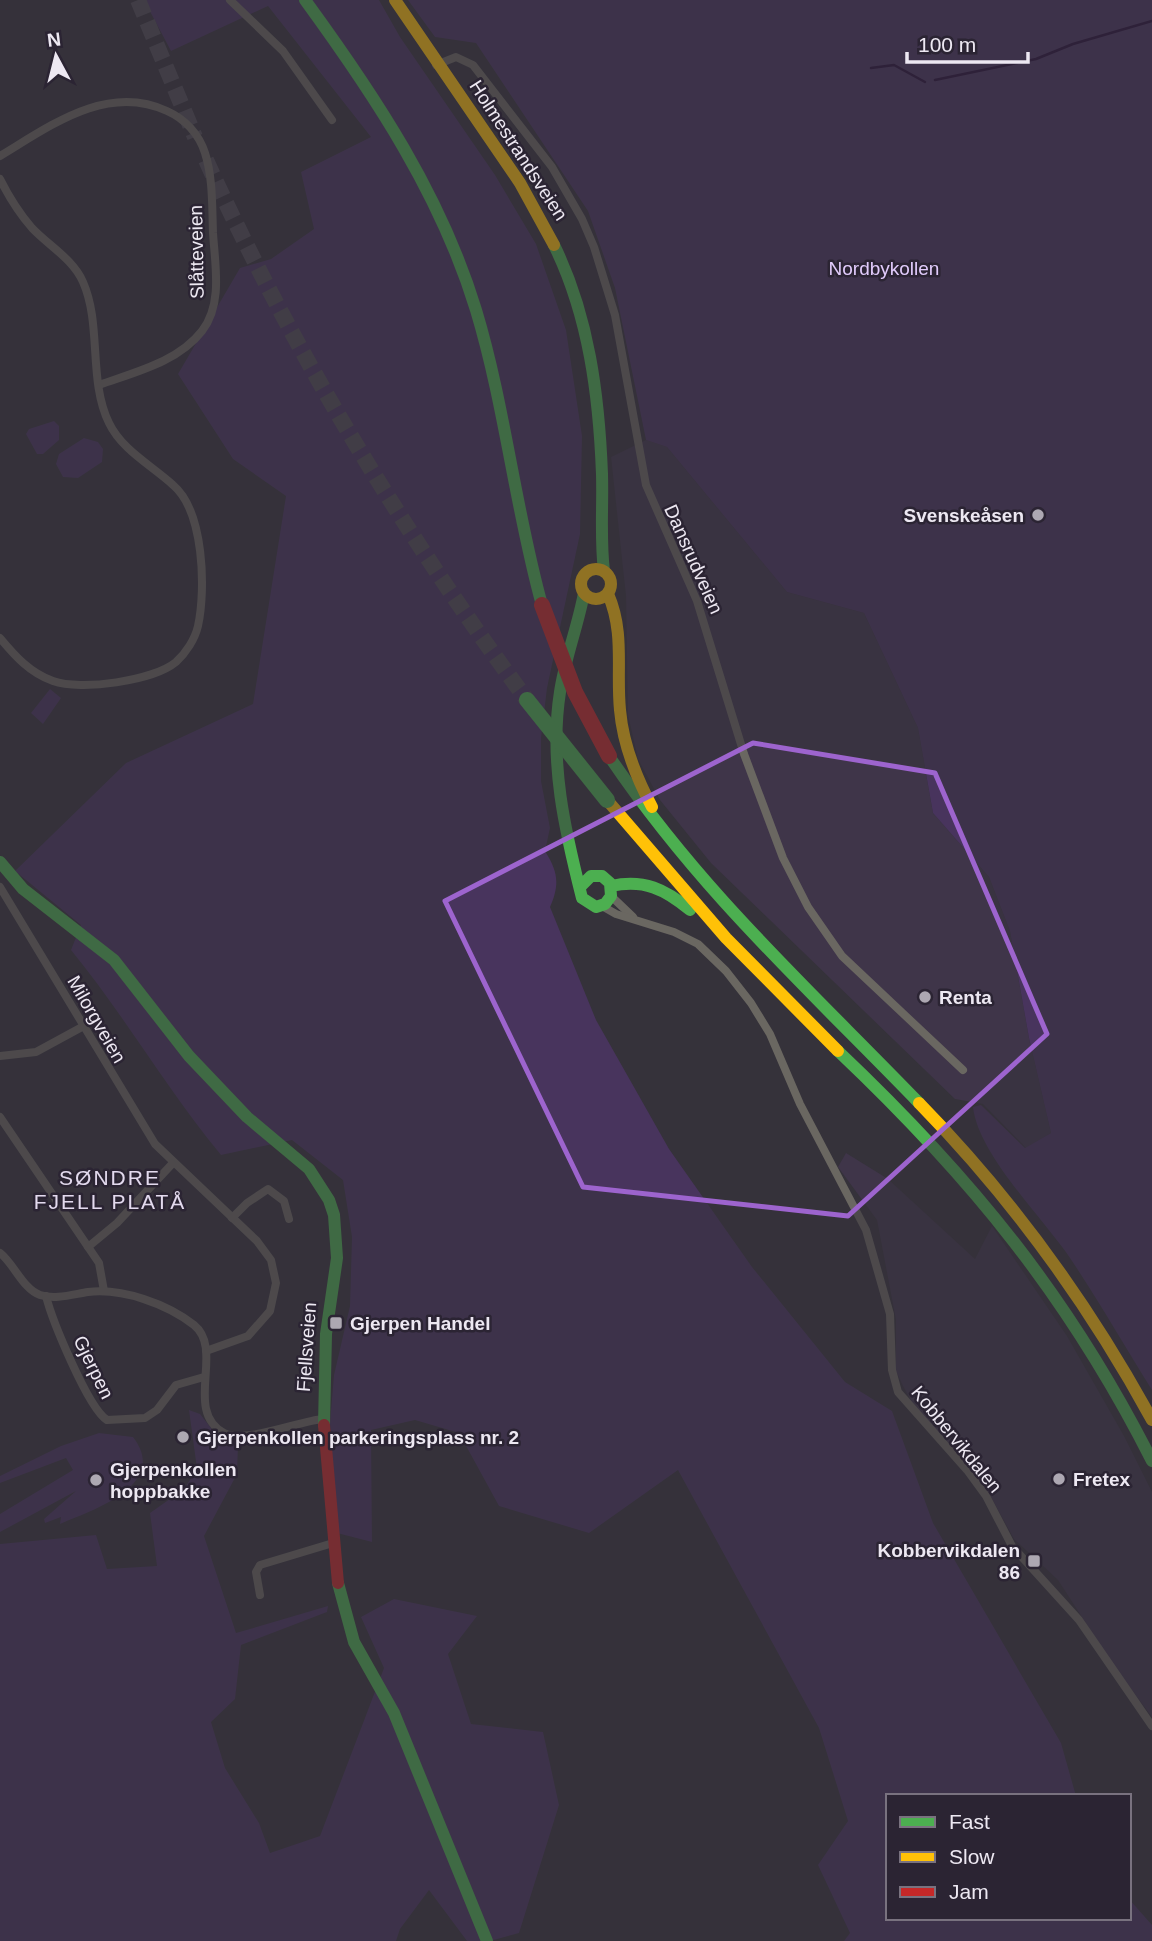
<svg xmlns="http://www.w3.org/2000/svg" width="1152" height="1941" viewBox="0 0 1152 1941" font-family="Arial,sans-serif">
	<rect width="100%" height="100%" fill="#35323a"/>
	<!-- built -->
	<g fill="#3f3549">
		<path d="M646,440l21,7 120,145 77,21 54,115 15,85 56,64 21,54 19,107 22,95 -25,15 -43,-44 -28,-5 -244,-236 -51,-63 -22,-41 -10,-44 -2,-119 -15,-139z"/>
		<path d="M846,1153l42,26 87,80 17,-33 75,110 57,100 28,56v225l-39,-52 -55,-85 -44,-41 -22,-40 -37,-49 -38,-39 -14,-25 -7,-15v-51l-19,-100 -39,-53z"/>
	</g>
	<!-- green -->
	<g fill="#48345d">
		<path d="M144,0h235l21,37 95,138 41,69 30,86 16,106 -2,98 -33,154 -6,50v43l9,47 -5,23c13,21 15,33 5,56l46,113 73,129 83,118 93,115 47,29 41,112 128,220 15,53h-188v122h241v-19l23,26v16h-308l6,-8 -32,-68 30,-44 -29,-93 -141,-258 -89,63 -90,-27 -40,-73 -44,-13 -44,10 1,112 -35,-9 -7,-110 4,-48 16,-69 2,-69 -9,-57 -51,-40 -71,15c-54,-65 -96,-139 -150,-205l10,-25 -66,-54 111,-108 127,-59 33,-208 -53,-37 -55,-85 62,-106 31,-9 43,-30 -13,-57 70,-35 -103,-131 -97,45z"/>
		<path d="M408,0h744v1390c-27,-43 -53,-89 -82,-132 -28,-41 -92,-104 -97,-151l8,-2 44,43 26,-15 -22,-95 -19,-107 -21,-54 -56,-64 -15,-85 -54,-115 -77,-21 -120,-145 -21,-7 -31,-152 -27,-77 -112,-168 -41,-6z"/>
		<path d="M54,421l5,5v14l-16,14h-6l-11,-20 3,-5z"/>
		<path d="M84,438l14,4 5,7 -1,13 -24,16 -15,-1 -7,-13 3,-10z"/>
		<path d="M50,689l11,9 -18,26 -12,-11z"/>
		<path d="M189,1410l11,4 15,19 23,12 -1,29 -33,62 32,97 92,-27 -1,6 -86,33 -6,54 -24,23 14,46 34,55 11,30 50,-17 64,-168 -23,-51 33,-18 83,17 -29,38 23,70 72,8 16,73 -40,128 -29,8h-23l-38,-51 -29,39 -4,12h-396v-397l96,-9 11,34 50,-3 -7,-53 34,-24 13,-20z"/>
		<path d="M99,1433l34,4c37,48 -40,73 -73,87l1,-7 -16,6 -1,-4 32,-28 -76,41v-18l73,-44 -7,-12 -66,25v-7l61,-30z"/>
	</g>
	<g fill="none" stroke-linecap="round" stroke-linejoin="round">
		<!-- stream -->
		<g stroke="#260e38" stroke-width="2.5">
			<path d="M871,68l23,-3 31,17"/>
			<path d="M935,80l101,-21 37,-15 79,-23"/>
		</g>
		<!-- highway-tunnel -->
		<g stroke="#514d56" stroke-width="16" stroke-dasharray="16 8" stroke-linecap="butt">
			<path d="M138,0l57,137"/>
			<path d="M206,160c87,191 196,371 321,540"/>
		</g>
		<!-- street -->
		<g stroke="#6a6761" stroke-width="8">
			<path d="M230,0l53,51 49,69"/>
			<path d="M436,65l20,-8 17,8 79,102 30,52 12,28 21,68 31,170 51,116 47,153 39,104 25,49 34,49 121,114"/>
			<path d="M0,156c50,-30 107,-73 167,-45 18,8 32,23 38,42 8,25 7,53 8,80 2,32 10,71 -11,98 -24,31 -67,41 -103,54"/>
			<path d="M0,179c9,18 19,34 32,49 17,18 41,31 51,54 19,43 5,98 26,141 13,27 42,42 64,62 31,26 33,104 25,141 -3,13 -12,27 -22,36 -23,19 -95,29 -123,19 -23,-8 -38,-25 -53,-43"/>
			<path d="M0,887l155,257 102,97 14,19 5,23 -6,28 -22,25 -42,15"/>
			<path d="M611,896l22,21"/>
			<path d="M602,906l14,8 58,18 24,12 28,27 25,32 19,31 30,70 66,126 24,84 2,56 6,22 69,78 19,26 26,50 67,74 73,106"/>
			<path d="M0,1056l36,-4 46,-25"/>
			<path d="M0,1117l99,146 5,28"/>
			<path d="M232,1218l15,-15 21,-14 16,12 5,18"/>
			<path d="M88,1247l29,-24 55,-59"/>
			<path d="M0,1253c14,11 23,36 40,42 15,5 34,-1 48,-3 35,-4 79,12 106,33 31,25 -11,86 30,108 20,11 75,-12 99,-14"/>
			<path d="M46,1296c6,24 42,112 61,124l38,-2 12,-8 19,-25 28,-8"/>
			<path d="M260,1595l-4,-23 4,-7 73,-22"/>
		</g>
		<!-- fast -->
		<g stroke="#4caf50" stroke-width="12">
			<path d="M305,0c70,96 136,195 171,310 29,96 39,198 66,295"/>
			<path d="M554,245c35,71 45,151 48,229 1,33 -2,65 2,97"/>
			<path d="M609,756c91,135 198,231 310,347"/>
			<path d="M0,862l23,27 91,71 75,96 58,61 62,52 20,31 5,15 3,43 -11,76 -2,91"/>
			<path d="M581,886l10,-10h11l8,7 1,13 -6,8 -9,3 -14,-9c-17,-67 -33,-136 -22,-206 5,-34 18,-66 24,-99"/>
			<path d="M611,886c33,-7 54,3 79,24"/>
			<path d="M838,1051c133,126 231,246 314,410"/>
			<path d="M338,1583l16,59 40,71 93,228"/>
		</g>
		<!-- slow -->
		<g stroke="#ffc107" stroke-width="12">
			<path d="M395,0l125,183 34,62"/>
			<circle cx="596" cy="584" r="15"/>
			<path d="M608,594c17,39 8,75 12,116 3,35 16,67 32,97"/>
			<path d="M607,800l119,138 112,113"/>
			<path d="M919,1103c93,95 169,200 233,317"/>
		</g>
		<!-- jam -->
		<path stroke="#c62828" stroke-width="12" d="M324,1425l14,158"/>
		<!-- fast-bridge -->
		<path stroke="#4caf50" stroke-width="16" d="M527,700l80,100"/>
		<!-- jam-bridge -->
		<path stroke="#c62828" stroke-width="16" d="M542,605l33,87 34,64"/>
	</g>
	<!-- marked area -->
	<path d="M0 0H1152V1941H0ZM753,743l182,30 112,261 -199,182 -265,-29 -138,-286z" fill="#35323a" fill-opacity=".55" fill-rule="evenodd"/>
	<path fill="none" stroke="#9d64ce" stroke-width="5" stroke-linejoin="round" d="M753,743l182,30 112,261 -199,182 -265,-29 -138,-286z"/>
	<!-- markers -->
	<g fill="#ada8b2" stroke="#2b2433" stroke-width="2.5">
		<circle cx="1038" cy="515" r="7"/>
		<circle cx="925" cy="997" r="7"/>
		<rect x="329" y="1316" width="14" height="14" rx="3.5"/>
		<circle cx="183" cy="1437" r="7"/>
		<circle cx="1059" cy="1479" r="7"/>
		<circle cx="96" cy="1480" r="7"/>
		<rect x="1027" y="1554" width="14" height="14" rx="3.5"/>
	</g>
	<g text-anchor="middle" stroke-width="5" stroke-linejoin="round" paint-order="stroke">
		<!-- street labels -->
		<g font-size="19" fill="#ede8f2" stroke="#2b2433">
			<text transform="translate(519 150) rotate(57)" y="7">Holmestrandsveien</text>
			<text transform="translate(196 252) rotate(-91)" y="7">Slåtteveien</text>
			<text transform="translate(694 559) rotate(66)" y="7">Dansrudveien</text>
			<text transform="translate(97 1019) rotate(60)" y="7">Milorgveien</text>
			<text transform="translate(306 1347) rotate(-86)" y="7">Fjellsveien</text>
			<text transform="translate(94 1367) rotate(64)" y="7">Gjerpen</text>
			<text transform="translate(957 1439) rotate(51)" y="7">Kobbervikdalen</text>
		</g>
		<!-- park labels -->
		<g font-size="19" fill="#e1cbfb" stroke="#2b2433">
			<text x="884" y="275">Nordbykollen</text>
		</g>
		<!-- poi labels -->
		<g font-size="19" font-weight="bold" fill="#ede8f2" stroke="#2b2433" text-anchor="start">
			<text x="1024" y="522" text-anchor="end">Svenskeåsen</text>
			<text x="939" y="1004">Renta</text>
			<text x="350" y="1330">Gjerpen Handel</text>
			<text x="197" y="1444">Gjerpenkollen parkeringsplass nr. 2</text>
			<text x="110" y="1476">Gjerpenkollen<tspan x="110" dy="22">hoppbakke</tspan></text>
			<text x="1073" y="1486">Fretex</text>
			<text x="1020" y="1557" text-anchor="end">Kobbervikdalen<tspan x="1020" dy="22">86</tspan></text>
		</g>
		<!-- neighbourhood labels -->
		<g font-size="21" letter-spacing="2" fill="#e3daee" stroke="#2b2433">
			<text x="110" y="1185">SØNDRE<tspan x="110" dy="24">FJELL PLATÅ</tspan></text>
		</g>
	</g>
	<!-- legend -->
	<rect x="886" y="1794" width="245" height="126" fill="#2b2433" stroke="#79727f" stroke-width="2"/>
	<rect x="900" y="1817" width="35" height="10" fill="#4caf50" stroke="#79727f" stroke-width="2"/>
	<text x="949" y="1829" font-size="21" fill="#ede8f2">Fast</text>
	<rect x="900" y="1852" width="35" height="10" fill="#ffc107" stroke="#79727f" stroke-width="2"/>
	<text x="949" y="1864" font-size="21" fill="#ede8f2">Slow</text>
	<rect x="900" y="1887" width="35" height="10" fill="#c62828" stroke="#79727f" stroke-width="2"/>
	<text x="949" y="1899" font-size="21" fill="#ede8f2">Jam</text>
	<!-- north arrow -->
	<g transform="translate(56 56) rotate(353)" stroke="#2b2433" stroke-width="5" paint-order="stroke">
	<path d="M0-5L12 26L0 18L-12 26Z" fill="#ede8f2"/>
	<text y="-10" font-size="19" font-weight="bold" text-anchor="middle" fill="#ede8f2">N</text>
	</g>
	<!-- scale -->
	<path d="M907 52v10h121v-10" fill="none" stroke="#ede8f2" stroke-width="3.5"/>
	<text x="918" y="52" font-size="21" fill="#ede8f2" stroke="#2b2433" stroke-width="5" paint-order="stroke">100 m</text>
</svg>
